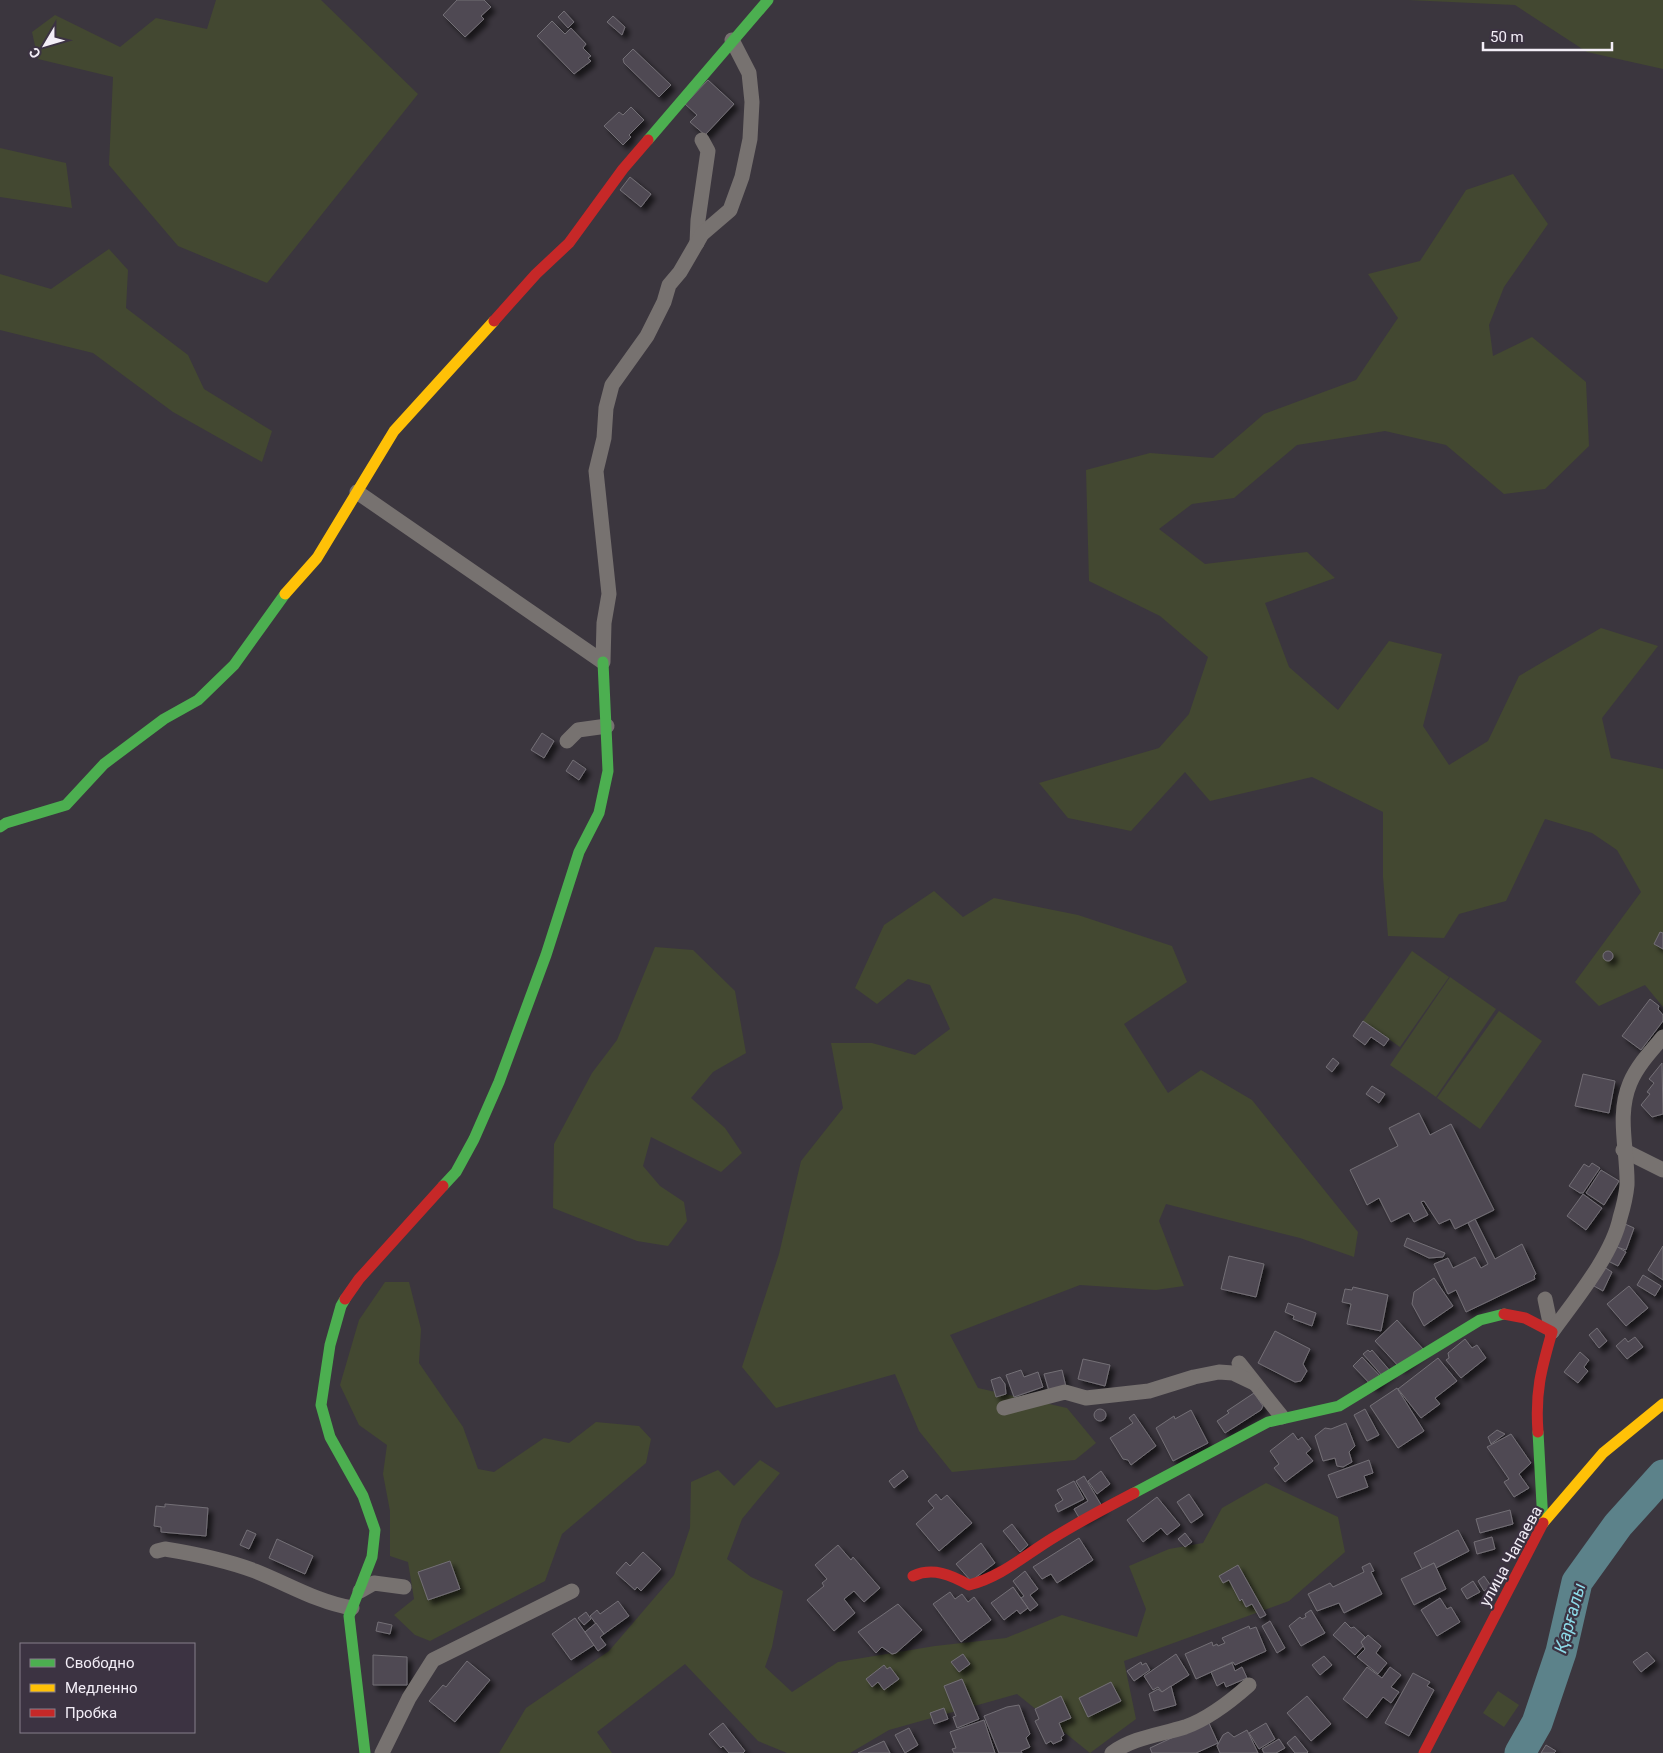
<svg xmlns="http://www.w3.org/2000/svg" width="1663" height="1753" viewBox="0 0 1663 1753" font-family="Roboto,sans-serif">
	<defs>
		<filter id="shadow"><feDropShadow dx="4.5" dy="4.5" stdDeviation="2.5" flood-color="#0009"/></filter>
	</defs>
	<rect width="100%" height="100%" fill="#3b363e"/>
	<!-- green -->
	<g fill="#434831">
		<path d="M216,0h105l97,94 -151,189 -89,-37 -69,-81 4,-88 -75,-18 -6,-27 23,-17 65,32 36,-29 51,11z"/>
		<path d="M1408,0h255v69l-76,-17 -72,-47z"/>
		<path d="M0,148l66,15 6,45 -72,-11z"/>
		<path d="M1513,174l35,50 -44,63 -15,38 4,31 39,-19 54,45 3,64 -44,43 -41,5 -58,-49 -61,-14 -88,14 -63,53 -42,6 -33,25 46,35 102,-12 28,26 -70,25 24,64 49,43 51,-69 53,13 -19,72 26,39 39,-24 31,-65 82,-48 57,18 -56,72 9,40 52,11v238l-18,-22 -46,21 -24,-24 66,-90 -24,-42 -25,-17 -47,-14 -39,82 -47,13 -15,24 -56,-2 -5,-59v-65l-71,-35 -102,24 -25,-29 -54,59 -63,-13 -29,-35 120,-35 30,-34 19,-57 -48,-41 -71,-35 -3,-111 64,-17 63,5 51,-44 92,-34 42,-62 -30,-44 52,-13 46,-71z"/>
		<path d="M109,249l19,21 -2,38 62,47 16,34 68,42 -10,31 -89,-50 -80,-59 -93,-23v-56l51,15z"/>
		<path d="M934,891l29,26 31,-19 84,17 94,31 15,36 -63,42 44,69 33,-23 51,30 106,132 -4,25 -54,-19 -134,-34 -7,17 25,65 -28,4 -76,-5 -130,50 28,53 89,20 29,35 -21,17 -123,12 -33,-41 -24,-57 -119,34 -34,-41 37,-113 22,-93 42,-53 -12,-65h41l43,12 35,-26 -20,-44 -22,-6 -31,25 -22,-16 29,-63z"/>
		<path d="M655,947l38,3 42,41 11,62 -33,19 -22,26 34,30 17,25 -21,19 -70,-35 -8,29 17,20 24,16 3,19 -19,25 -31,-5 -84,-33 1,-64 38,-71 25,-33z"/>
		<path d="M1412,951l37,26 -49,70 -37,-26z"/>
		<path d="M1450,977l46,32 -60,88 -46,-32z"/>
		<path d="M1499,1011l43,30 -62,88 -43,-31z"/>
		<path d="M385,1282h24l12,47 -2,34 44,64 15,42 16,3 50,-34 25,5 27,-21 43,4 12,13 -5,24 -84,71 -17,47 -115,60 -15,-6 -21,-20 20,-16 -6,-37 -18,-6v-45l-7,-37 4,-29 -28,-20 -19,-40 19,-65z"/>
		<path d="M760,1460l20,13 -38,46 -15,40 24,18 32,14 -11,56 -7,20 27,25 46,-30 97,-16 71,-8 56,-23 75,22 9,-28 -17,-43 40,-17 34,-6 19,-35 44,-25 72,34 7,35 -56,49 -165,60 12,58 -46,34 -73,-59 -128,36 -39,23h-63l-29,-12 -73,-77 -88,68 15,21h-113l27,-45 83,-57 65,-76 16,-47 1,-46 27,-12 16,16z"/>
		<path d="M1498,1691l21,14 -15,22 -21,-14z"/>
	</g>
	<g fill="none" stroke-linecap="round" stroke-linejoin="round">
		<!-- river -->
		<path stroke="#5c828a" stroke-width="31" d="M1520,1753l17,-30 24,-71 16,-70 41,-57 45,-50"/>
	</g>
	<!-- building -->
	<g fill="#504a53" stroke="#736f76" filter="url(#shadow)">
		<path d="M457,0h27l7,7 -10,9 3,3 -19,18 -22,-22z"/>
		<path d="M564,11l10,11 -6,6 -10,-11z"/>
		<path d="M613,16l12,11 -3,8 -15,-13z"/>
		<path d="M552,21l13,13 6,-6 15,16 -3,4 8,8 -3,2 3,3 -17,13 -37,-38z"/>
		<path d="M633,49l38,36 -12,12 -35,-34 -1,-4z"/>
		<path d="M708,80l26,24 -29,31 -15,-13 7,-7 -12,-11z"/>
		<path d="M631,107l13,13 -15,15 2,2 -8,8 -19,-19 15,-14 4,3z"/>
		<path d="M630,177l21,17 -10,13 -21,-17z"/>
		<path d="M542,733l12,8 -10,17 -13,-8z"/>
		<path d="M573,760l13,9 -7,11 -13,-9z"/>
		<path d="M1660,932l3,1v16l-9,-5z"/>
		<circle cx="1608" cy="956" r="5"/>
		<path d="M1650,999l9,7 -1,3 5,6v6l-22,29 -19,-14z"/>
		<path d="M1363,1021l26,18 -5,7 -13,-9 -6,8 -12,-9z"/>
		<path d="M1333,1058l6,5 -7,9 -6,-5z"/>
		<path d="M1662,1063l1,51 -11,3 -11,-12 9,-11 -3,-2 7,-9 -5,-4z"/>
		<path d="M1583,1074l32,7 -6,32 -34,-7z"/>
		<path d="M1372,1086l13,8 -6,9 -13,-9z"/>
		<path d="M1419,1113l11,22 21,-11 43,86 -39,19 -5,-10 -11,5 -15,-23 -3,1 7,13 -14,7 -5,-9 -18,9 -12,-24 -12,7 -17,-35 48,-24 -9,-18z"/>
		<path d="M1592,1163l8,5 -17,25h-3l-11,-7 15,-22 5,3z"/>
		<path d="M1601,1170l18,11 -15,24 -18,-12z"/>
		<path d="M1583,1194l19,14 -16,22 -19,-14z"/>
		<path d="M1475,1219l20,40 27,-15 14,30 -2,2 1,3 -69,33 -10,-22 -8,4 -14,-30 14,-6 5,10 22,-11 6,11 7,-4 -20,-41z"/>
		<path d="M1625,1224l9,4 -8,22 -9,-3z"/>
		<path d="M1407,1238l38,15 -2,4 -14,1 -25,-12z"/>
		<path d="M1616,1246l10,6 -8,14 -10,-5z"/>
		<path d="M1663,1246v34l-15,-10z"/>
		<path d="M1229,1256l35,8 -8,33 -35,-8z"/>
		<path d="M1604,1267l8,5 -9,19 -9,-5z"/>
		<path d="M1643,1275l18,11 -6,10 -18,-11z"/>
		<path d="M1434,1278l19,28 -29,20 -12,-22 2,-12z"/>
		<path d="M1629,1286l19,22 -22,18 -19,-22z"/>
		<path d="M1353,1287l35,8 -7,36 -34,-7 4,-20 -9,-2 3,-13 7,1z"/>
		<path d="M1288,1303l28,10 -4,13 -19,-7 1,-3 -9,-4z"/>
		<path d="M1397,1320l26,29 -22,20 -26,-28z"/>
		<path d="M1597,1328l10,13 -8,7 -10,-13z"/>
		<path d="M1275,1331l35,18 -7,15 4,7 -6,10 -6,1 -37,-19z"/>
		<path d="M1635,1337l8,10 -16,12 -11,-13 9,-8 3,4z"/>
		<path d="M1465,1339l7,9 5,-3 9,13 -25,20 -15,-18 3,-2 -1,-5z"/>
		<path d="M1368,1350l2,2 2,-2 19,22 -7,6 -21,-24z"/>
		<path d="M1580,1352l9,8 -5,7 4,4 -10,12 -14,-11z"/>
		<path d="M1362,1357l21,22 -9,9 -21,-22z"/>
		<path d="M1438,1358l19,23 -22,17 5,6 -19,14 -23,-29z"/>
		<path d="M1083,1359l27,6 -5,21 -27,-7z"/>
		<path d="M1021,1370l3,7 14,-5 5,15 -29,10 -8,-22z"/>
		<path d="M1062,1370l4,17 -17,4 -5,-17z"/>
		<path d="M1000,1377l5,7 1,10 -10,3 -5,-17z"/>
		<path d="M1397,1388l27,43 -26,17 -28,-42z"/>
		<path d="M1254,1393l9,13 -2,4 -36,23 -8,-12 12,-8 -2,-2z"/>
		<circle cx="1100" cy="1415" r="6"/>
		<path d="M1365,1409l14,26 -12,6 -13,-26z"/>
		<path d="M1191,1410l17,33 -35,18 -17,-33 18,-12 1,3z"/>
		<path d="M1134,1414l22,32 -25,19 -3,-5 -5,-1 -13,-21 23,-15 -4,-5z"/>
		<path d="M1346,1423l9,23 -6,6 3,10 -9,5 -6,-1 -2,-8 -12,3 -8,-25 10,-8 6,1z"/>
		<path d="M1497,1430l8,4 -14,10 -3,-7z"/>
		<path d="M1293,1433l5,7 4,-3 9,12 -5,4 7,8 -28,21 -11,-14 5,-4 -9,-13z"/>
		<path d="M1511,1434l20,29 -12,11 10,14 -15,9 -10,-15 5,-3 -22,-32z"/>
		<path d="M1369,1460l4,13 -9,3 4,11 -31,11 -9,-23z"/>
		<path d="M903,1470l5,7 -14,11 -5,-7z"/>
		<path d="M1101,1471l9,13 -13,10 -9,-13z"/>
		<path d="M1084,1476l19,32 -22,13 -7,-12 14,-8 -12,-20z"/>
		<path d="M1074,1481l10,18 -26,13 -3,-7 8,-5 -6,-10z"/>
		<path d="M936,1494l5,6 6,-5 25,28 -33,28 -23,-27 18,-16 -6,-7z"/>
		<path d="M1189,1494l14,21 -12,8 -14,-21z"/>
		<path d="M1157,1497l23,28 -13,10 -6,-7 -18,14 -16,-22z"/>
		<path d="M165,1504l43,4 -2,28 -45,-4v-5l-7,-1 2,-20 9,1z"/>
		<path d="M1510,1510l3,14 -33,9 -4,-14z"/>
		<path d="M1012,1524l16,21 -8,7 -17,-21z"/>
		<path d="M247,1530l9,4 -7,15 -9,-4z"/>
		<path d="M1458,1530l11,21 -33,17 -2,-5 -12,6 -8,-16z"/>
		<path d="M1185,1533l7,9 -7,5 -7,-8z"/>
		<path d="M1492,1537l3,12 -18,5 -3,-12z"/>
		<path d="M1079,1538l14,22 -36,23 -6,-9 -9,5 -9,-12z"/>
		<path d="M277,1539l36,17 -8,18 -36,-16z"/>
		<path d="M981,1543l14,20 -24,18 -15,-17z"/>
		<path d="M838,1545l13,15 2,-3 27,31 -16,14 -10,-11 -10,8 11,14 -21,18 -27,-31 17,-14 -2,-3 5,-4 -12,-14z"/>
		<path d="M643,1552l18,17 -20,22 -4,-4 -2,3 -19,-17 10,-11 4,4z"/>
		<path d="M450,1561l10,28 -32,11 -10,-28z"/>
		<path d="M1370,1563l4,8 -3,1 11,22 -38,19 -5,-10 -22,8 -9,-17 22,-11 3,4 31,-15 -2,-5z"/>
		<path d="M1434,1563l12,26 -32,16 -13,-26z"/>
		<path d="M1238,1565l28,50 -6,3 -8,-14 -6,3 -4,-8 -2,2 -11,-21 -6,3 -4,-7z"/>
		<path d="M1025,1571l13,18 -8,6 8,10 -8,6 -9,-13 3,-2 -11,-15z"/>
		<path d="M1484,1576l7,10 -7,5 -6,-10z"/>
		<path d="M1473,1581l7,11 -13,7 -6,-10z"/>
		<path d="M1013,1587l15,21 -8,6 -3,-4 -13,10 -13,-17z"/>
		<path d="M950,1592l5,7 7,-5 6,8 6,-5 17,23 -30,22 -28,-38z"/>
		<path d="M1440,1598l7,11 4,-2 9,15 -23,14 -16,-26z"/>
		<path d="M618,1601l11,15 -25,18 -14,-18 7,-6 3,4z"/>
		<path d="M898,1604l24,26 -26,23 -4,1 -10,-7 -6,6 -18,-21z"/>
		<path d="M1311,1610l14,23 -24,13 -12,-20 11,-9 2,2 4,-2 -1,-3z"/>
		<path d="M586,1612l5,7 -7,6 -6,-7z"/>
		<path d="M575,1618l19,27 -23,15 -19,-26z"/>
		<path d="M1270,1621l15,27 -8,5 -15,-27z"/>
		<path d="M378,1622l14,3 -2,9 -14,-3z"/>
		<path d="M1345,1622l6,6 3,-1 11,10 -4,5 3,3 -9,10 -22,-20z"/>
		<path d="M596,1623l8,11 -4,3 6,8 -8,6 -13,-19z"/>
		<path d="M1249,1626l1,3 6,-2 10,24 -31,14 -2,-3 -37,17 -11,-25 27,-12 1,4 4,-2 1,2 7,-3 -3,-5z"/>
		<path d="M1368,1635l13,11 -5,7 11,10 -9,11 -21,-17 8,-8 -4,-7z"/>
		<path d="M1647,1652l8,9 -14,11 -8,-10z"/>
		<path d="M963,1654l7,10 -11,8 -8,-10z"/>
		<path d="M1176,1654l13,21 -27,17 -4,-5 -5,3 -9,-14z"/>
		<path d="M373,1655l34,2v28h-34z"/>
		<path d="M1324,1656l8,9 -12,10 -8,-10z"/>
		<path d="M467,1661l23,19 -35,42 -26,-21 14,-16 3,2z"/>
		<path d="M1141,1662l1,3 4,-2 4,7 -16,11 -7,-10z"/>
		<path d="M1232,1663l3,8 7,-4 5,11 -21,9 -2,-5 -7,4 -6,-14z"/>
		<path d="M884,1665l3,4 3,-2 9,12 -15,11 -6,-8 -6,5 -6,-8z"/>
		<path d="M1367,1667l15,11 8,-11 11,8 -10,12 8,5 -8,11 -8,-6 -16,21 -24,-19z"/>
		<path d="M1413,1673l17,9 -3,4 7,4 -25,46 -24,-13z"/>
		<path d="M962,1679l17,40 -22,9 -4,-11 3,-1 -12,-30z"/>
		<path d="M1111,1682l10,19 -33,16 -9,-19z"/>
		<path d="M1171,1686l5,19 -22,6 -5,-17 9,-5 4,3z"/>
		<path d="M1061,1696l10,22 -12,5 5,12 -3,2 1,3 -9,4 -2,-3 -5,3 -11,-23 4,-2 -4,-10z"/>
		<path d="M1307,1696l24,28 -20,17 -24,-28z"/>
		<path d="M1019,1705l11,29 -4,4 4,9 -9,4 1,2h-23l-15,-37 23,-9z"/>
		<path d="M944,1708l4,11 -14,5 -4,-11z"/>
		<path d="M984,1720l11,33h-41l-2,-4 4,-1 -6,-16z"/>
		<path d="M1208,1721l10,22 -22,10h-44l-2,-5z"/>
		<path d="M723,1723l22,28 -2,2h-14l-6,-7 -2,2 -12,-14z"/>
		<path d="M1266,1723l9,16 -16,10 -10,-16z"/>
		<path d="M909,1728l9,17 -13,8 -10,-18z"/>
		<path d="M1247,1730l11,23h-38l-3,-7 6,-11 5,-3 6,5z"/>
		<path d="M1295,1736l13,16 -1,1h-12l-8,-10z"/>
		<path d="M1279,1739l6,9 -9,5h-12l-2,-4z"/>
		<path d="M884,1741l6,12h-32z"/>
		<path d="M1546,1745l10,6 -2,2h-13z"/>
	</g>
	<g fill="none" stroke-linecap="round" stroke-linejoin="round">
		<!-- street -->
		<g stroke="#777270" stroke-width="15">
			<path d="M697,243l1,-23 10,-69 -6,-11"/>
			<path d="M357,492l246,170 1,-39 5,-29 -13,-123 8,-33 2,-30 6,-23 35,-49 17,-34 5,-17 11,-13 22,-38 28,-24 12,-33 8,-38 2,-37 -3,-29 -17,-33"/>
			<path d="M567,741l11,-11 29,-4"/>
			<path d="M1623,1150l40,20"/>
			<path d="M1545,1299l7,33"/>
			<path d="M1552,1332c22,-31 60,-76 68,-114 3,-10 6,-22 7,-33 1,-34 -11,-69 3,-102 7,-17 21,-32 33,-46"/>
			<path d="M1239,1363l43,54"/>
			<path d="M1004,1408l61,-16 21,6 63,-7 45,-14 25,-5 14,1 21,10"/>
			<path d="M157,1551l8,-2c31,5 61,11 90,22 33,13 62,31 97,37"/>
			<path d="M360,1591l14,-8 30,4"/>
			<path d="M382,1753l27,-55 24,-38 139,-69"/>
			<path d="M1112,1753c22,-16 48,-18 73,-26 23,-8 46,-26 64,-42"/>
		</g>
		<!-- fast -->
		<g stroke="#4caf50" stroke-width="11">
			<path d="M648,140l120,-140"/>
			<path d="M0,827l6,-4 60,-18 38,-41 60,-45 34,-19 36,-35 51,-71"/>
			<path d="M443,1186l13,-14 18,-33 25,-57 47,-127 33,-103 20,-39 9,-42 -5,-109"/>
			<path d="M345,1299l-4,7 -11,39 -9,60 9,32 33,59 12,34 -3,27 -23,59 16,137"/>
			<path d="M1538,1432l5,91"/>
			<path d="M1134,1493l134,-71 71,-16 141,-86 24,-6"/>
		</g>
		<!-- slow -->
		<g stroke="#ffc107" stroke-width="11">
			<path d="M285,594l32,-36 77,-127 100,-110"/>
			<path d="M1543,1523l60,-70 60,-49"/>
		</g>
		<!-- jam -->
		<g stroke="#c62828" stroke-width="11">
			<path d="M494,321l42,-47 33,-31 54,-74 25,-29"/>
			<path d="M345,1299l14,-20 84,-93"/>
			<path d="M1504,1314l21,4 27,14c-11,38 -17,60 -14,100"/>
			<path d="M913,1576c20,-9 38,-1 56,9 32,-8 56,-30 84,-47 26,-16 54,-31 81,-45"/>
			<path d="M1424,1753l119,-230"/>
		</g>
	</g>
	<g text-anchor="middle" stroke-width="4.5" stroke-linejoin="round" paint-order="stroke">
		<!-- street labels -->
		<g font-size="16" fill="#f3eef7" stroke="#3c3342">
			<text transform="translate(1510 1556) rotate(-61)" y="6">улица Чапаева</text>
		</g>
		<!-- water labels -->
		<g font-size="18" font-style="italic" fill="#8ddae8" stroke="#3c3342">
			<text transform="translate(1570 1618) rotate(-74)" y="6">Қарғалы</text>
		</g>
	</g>
	<!-- legend -->
	<rect x="20" y="1643" width="175" height="90" fill="#3c3342" stroke="#857e8a"/>
	<rect x="30" y="1659" width="25" height="8" fill="#4caf50" stroke="#857e8a"/>
	<text x="65" y="1668" font-size="15" fill="#f3eef7">Свободно</text>
	<rect x="30" y="1684" width="25" height="8" fill="#ffc107" stroke="#857e8a"/>
	<text x="65" y="1693" font-size="15" fill="#f3eef7">Медленно</text>
	<rect x="30" y="1709" width="25" height="8" fill="#c62828" stroke="#857e8a"/>
	<text x="65" y="1718" font-size="15" fill="#f3eef7">Пробка</text>
	<!-- north arrow -->
	<g transform="translate(45 45) rotate(232)" stroke="#3c3342" stroke-width="4" paint-order="stroke">
	<path d="M0-4L9 19L0 12L-9 19Z" fill="#f3eef7"/>
	<text y="-8" font-size="14" font-weight="bold" text-anchor="middle" fill="#f3eef7">С</text>
	</g>
	<!-- scale -->
	<path d="M1483 42v8h129v-8" fill="none" stroke="#f3eef7" stroke-width="2.5"/>
	<text x="1490" y="42" font-size="15" fill="#f3eef7" stroke="#3c3342" stroke-width="4" paint-order="stroke">50 m</text>
</svg>
